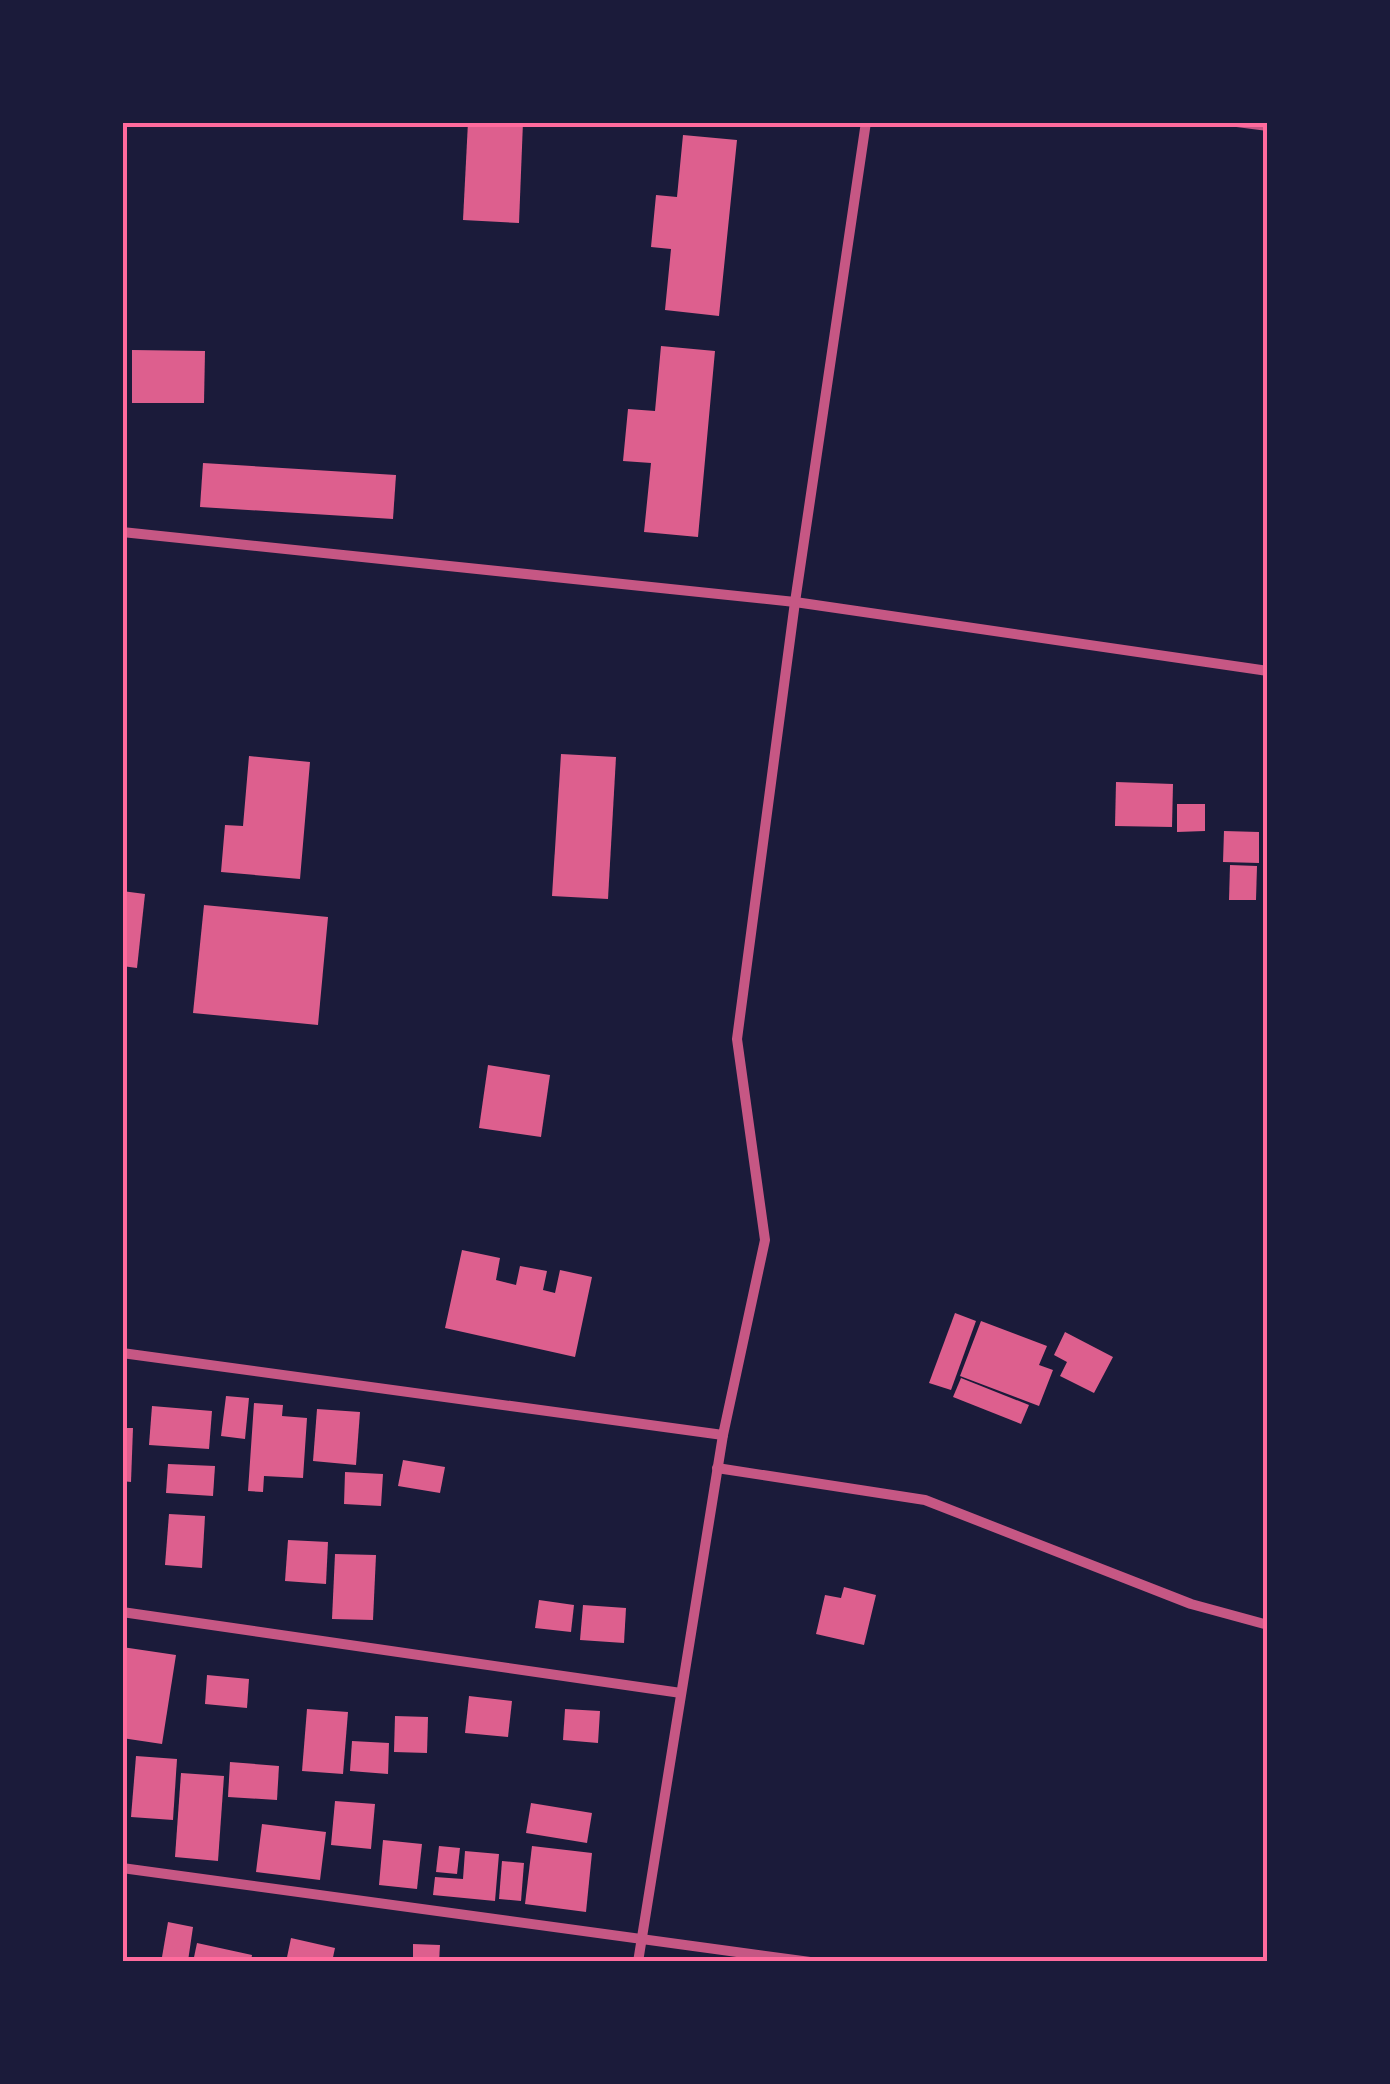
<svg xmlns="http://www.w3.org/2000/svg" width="1390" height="2084" viewBox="0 0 1390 2084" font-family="'Work Sans',sans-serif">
	<rect width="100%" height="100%" fill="#1b1b3a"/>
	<!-- building -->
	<g fill="#dd5f8e">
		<path d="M468,122h55l-4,101 -56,-3z"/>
		<path d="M683,135l54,5 -18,176 -54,-6 6,-61 -20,-2 5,-52 21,2z"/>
		<path d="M661,346l54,5 -17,186 -54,-5 7,-69 -28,-2 5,-52 27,2z"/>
		<path d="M132,350l73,1 -1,52h-72z"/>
		<path d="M203,463l193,12 -3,44 -193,-12z"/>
		<path d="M561,754l55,3 -8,142 -56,-3z"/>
		<path d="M249,756l61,6 -10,117 -79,-7 4,-47 18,1z"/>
		<path d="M1116,782l57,2 -1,43 -57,-1z"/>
		<path d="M1177,804h28v27l-28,1z"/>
		<path d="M1224,831l35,1v31l-36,-1z"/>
		<path d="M1230,865l27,1 -1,34h-27z"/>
		<path d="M122,891l23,3 -8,74 -15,-2z"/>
		<path d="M204,905l124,12 -10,108 -125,-12z"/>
		<path d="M488,1065l62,10 -9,62 -62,-9z"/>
		<path d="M462,1250l38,8 -4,22 20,5 4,-19 27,5 -4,19 12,3 5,-23 32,7 -17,80 -130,-29z"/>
		<path d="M955,1313l21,8 -25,69 -22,-7z"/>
		<path d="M981,1321l66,25 -8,19 14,5 -14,36 -79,-30z"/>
		<path d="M1065,1332l48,25 -19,36 -34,-17 7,-14 -13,-7z"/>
		<path d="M961,1378l68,27 -8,19 -68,-27z"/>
		<path d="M226,1396l23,2 -4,41 -24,-3z"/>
		<path d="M254,1403l29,2 -1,11 25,2 -4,60 -39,-2 -1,16 -15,-1z"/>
		<path d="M152,1406l60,5 -3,38 -60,-4z"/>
		<path d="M317,1409l43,3 -4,53 -43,-4z"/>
		<path d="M122,1428h11l-2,54 -9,-1z"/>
		<path d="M403,1460l42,7 -5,26 -42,-7z"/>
		<path d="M168,1464l47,2 -2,30 -47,-3z"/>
		<path d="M345,1472l38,2 -2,32 -37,-2z"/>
		<path d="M169,1514l36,2 -3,52 -37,-3z"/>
		<path d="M288,1540l40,2 -2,42 -41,-3z"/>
		<path d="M335,1554l41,1 -3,65 -41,-1z"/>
		<path d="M844,1587l32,8 -12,50 -48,-11 9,-39 16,3z"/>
		<path d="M539,1600l35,5 -3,27 -36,-4z"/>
		<path d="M583,1605l43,3 -2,35 -44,-3z"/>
		<path d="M122,1647l54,8 -14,89 -40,-6z"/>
		<path d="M207,1675l42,4 -2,29 -42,-4z"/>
		<path d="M469,1696l43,5 -4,36 -43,-4z"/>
		<path d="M307,1709l41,3 -5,62 -41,-3z"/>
		<path d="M565,1709l35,2 -2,32 -35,-3z"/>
		<path d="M395,1716l33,1 -1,36 -33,-1z"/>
		<path d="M352,1741l37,2 -1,31 -38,-3z"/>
		<path d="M136,1756l41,3 -4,61 -42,-3z"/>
		<path d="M230,1762l49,4 -2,34 -49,-3z"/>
		<path d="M181,1773l43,3 -6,85 -43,-4z"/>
		<path d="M335,1801l40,3 -4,45 -40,-4z"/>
		<path d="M531,1803l61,10 -5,30 -61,-10z"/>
		<path d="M262,1824l64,8 -6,48 -64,-8z"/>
		<path d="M383,1840l39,4 -5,45 -38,-4z"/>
		<path d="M439,1846l21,2 -3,26 -21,-2z"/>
		<path d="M532,1846l60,7 -6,59 -61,-8z"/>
		<path d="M465,1851l34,3 -4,47 -62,-6 2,-18 28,2z"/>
		<path d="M502,1861l22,2 -3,38 -22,-2z"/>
		<path d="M168,1922l25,5 -5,34 -26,-4z"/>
		<path d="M291,1938l44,10 -3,14h-46z"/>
		<path d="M197,1943l55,12 -1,7h-58z"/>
		<path d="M413,1944l27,1 -1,17h-26z"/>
	</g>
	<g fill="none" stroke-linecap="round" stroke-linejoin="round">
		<!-- minor -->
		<g stroke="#c65784" stroke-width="10">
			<path d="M1237,122l31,4"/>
			<path d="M122,532l673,70 473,69"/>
			<path d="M122,1353l601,82"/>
			<path d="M717,1468l208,32 266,104 77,21"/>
			<path d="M122,1612l559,81"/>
			<path d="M122,1868l688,94"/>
			<path d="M638,1962l85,-527 42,-195 -28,-201 58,-437 71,-480"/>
		</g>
	</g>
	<!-- border -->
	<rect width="1390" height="2084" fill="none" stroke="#1b1b3a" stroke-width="250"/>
	<rect x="125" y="125" width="1140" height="1834" fill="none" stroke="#ff6b9d" stroke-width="4"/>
</svg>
